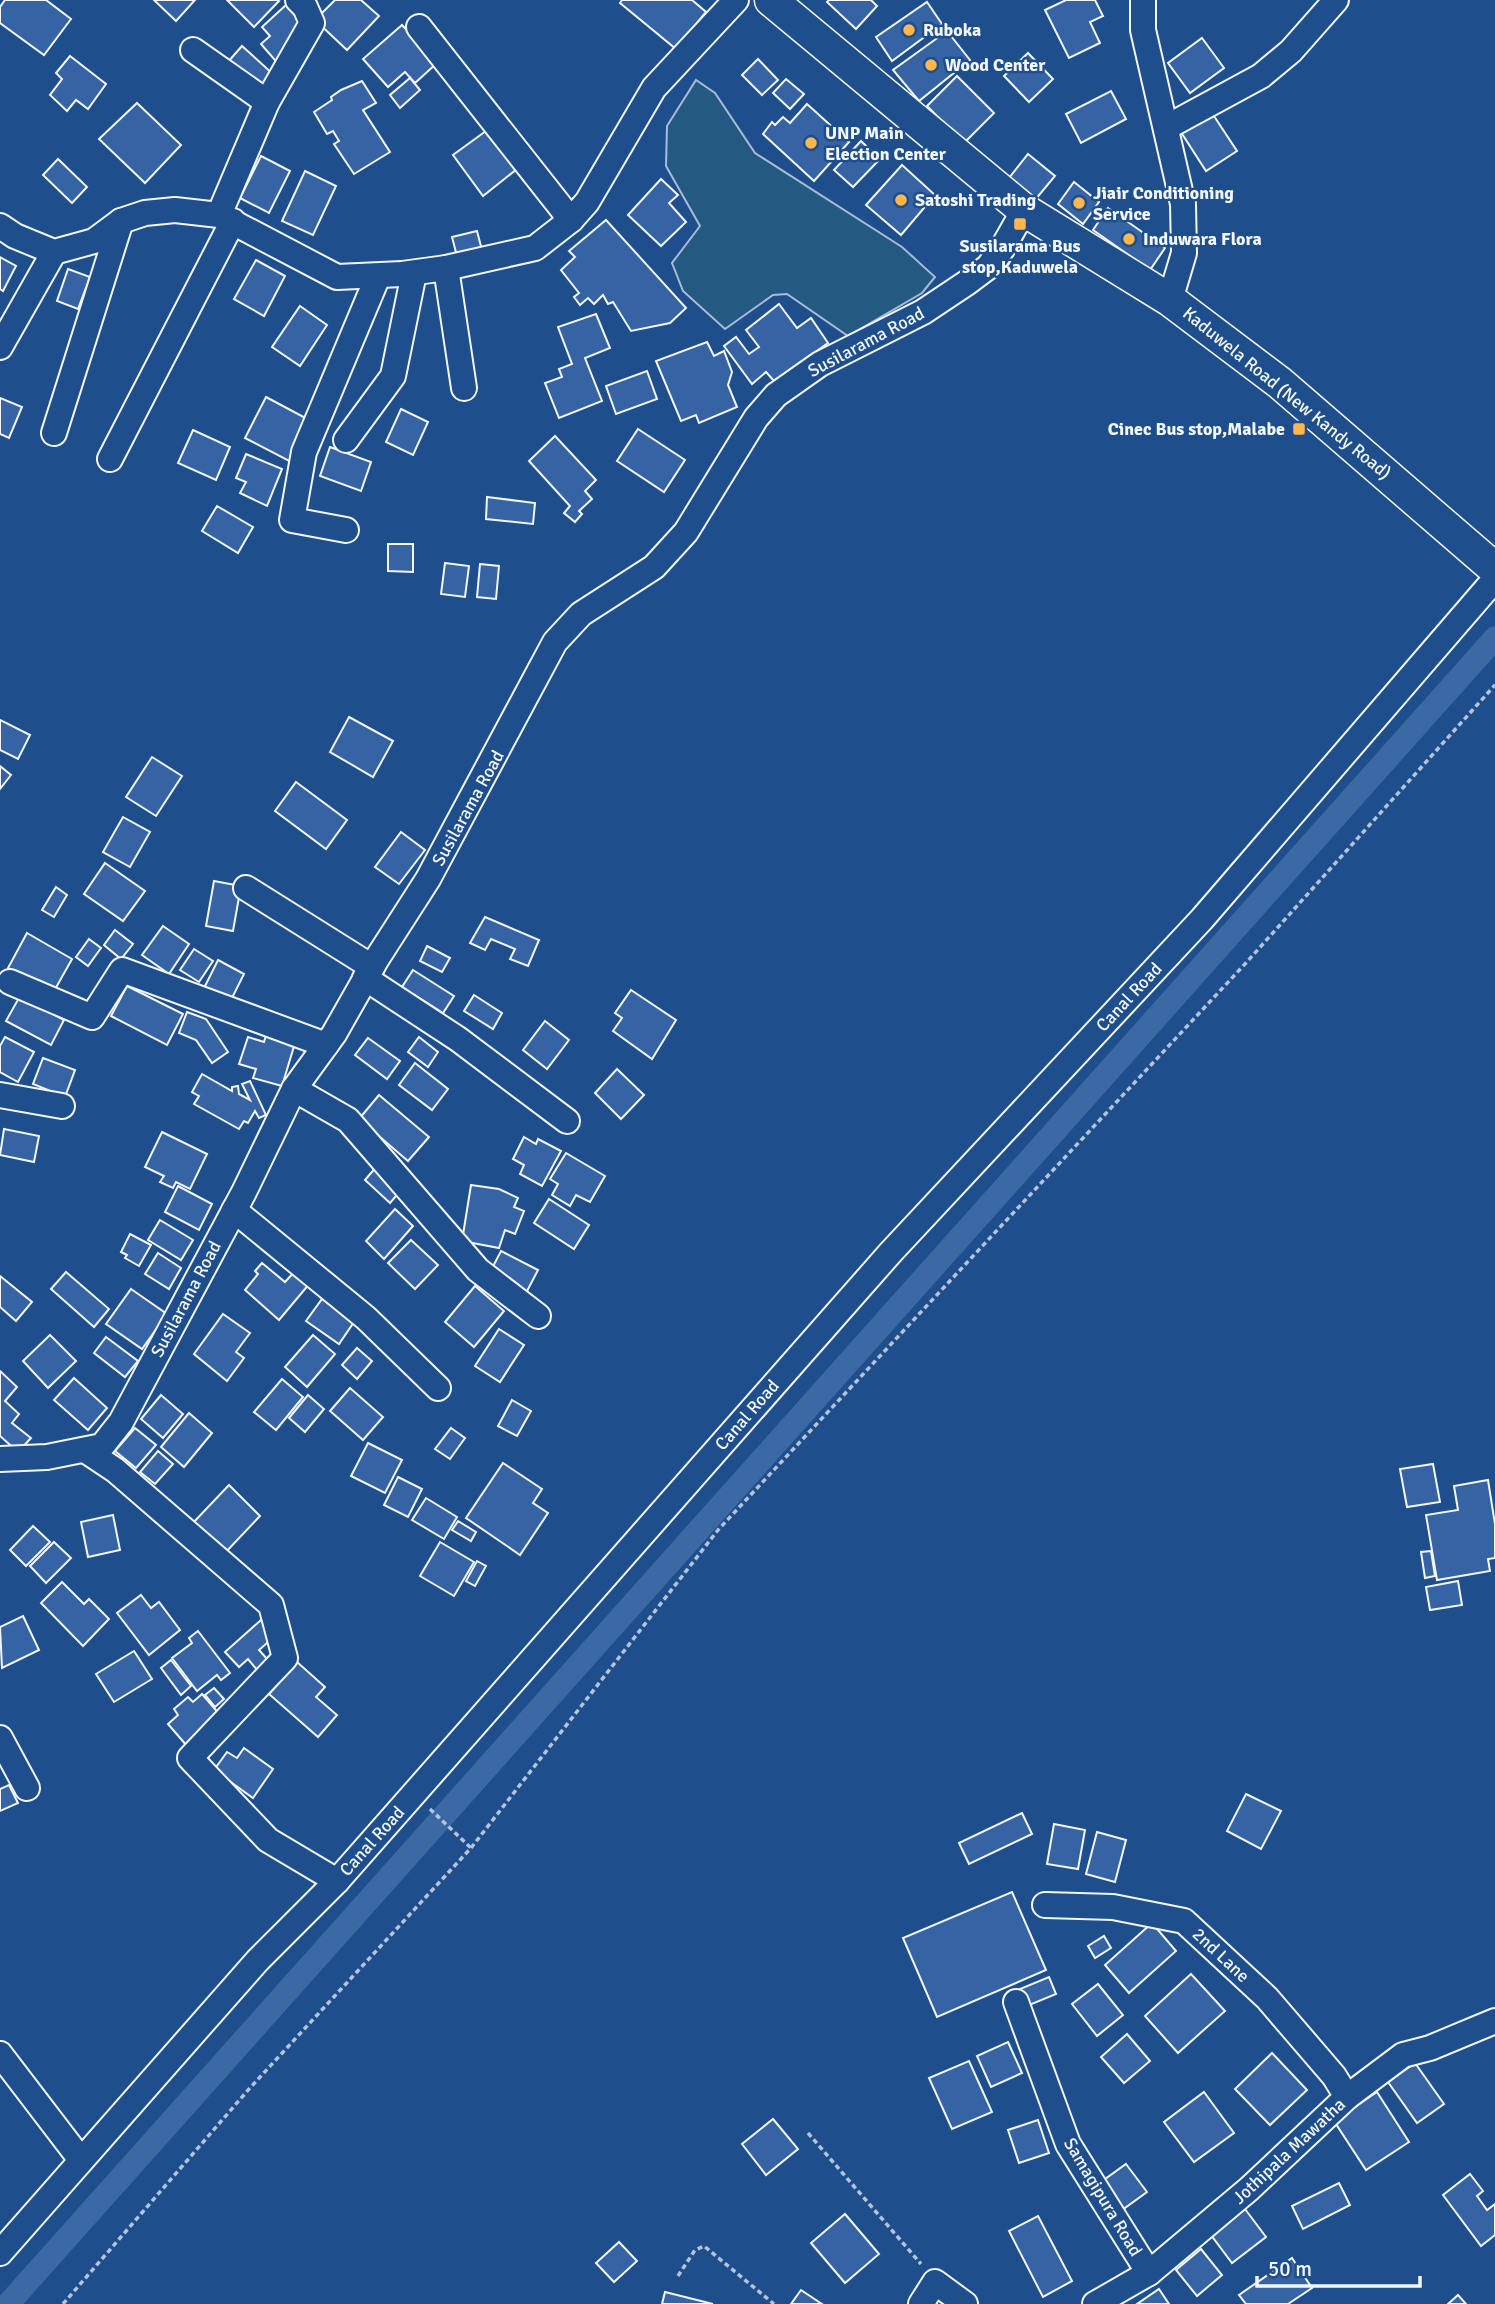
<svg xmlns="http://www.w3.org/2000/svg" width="1495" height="2304" viewBox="0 0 1495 2304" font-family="Signika,sans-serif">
	<rect width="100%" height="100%" fill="#1f4e8c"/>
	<!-- green -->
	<path fill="#245a82" stroke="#a8bbd7" stroke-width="2" d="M696,80l19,13 40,60 147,94 33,30 -13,16 -74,43 -61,-42 -14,1 -48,34 -42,-38 -11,-28 28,-37 -34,-60 1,-40z"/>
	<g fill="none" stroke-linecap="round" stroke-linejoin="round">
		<!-- canal -->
		<path stroke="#3b69a3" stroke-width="23" d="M8,2304l1487,-1666"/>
	</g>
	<!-- building -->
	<g fill="#3563a3" stroke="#f2f6ff" stroke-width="2">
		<path d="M5,0h41l25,19 -27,36 -44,-32v-16z"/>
		<path d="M154,0h41l-19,21z"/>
		<path d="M227,0h50l2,1 -25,26z"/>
		<path d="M335,0h26l18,16 -32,34 -32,-30z"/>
		<path d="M622,0h70l14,12 -30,37 -56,-46z"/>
		<path d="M829,0h42l6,6 -21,23 -29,-27z"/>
		<path d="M1066,0h29l8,16 -13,6 10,21 -31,15 -24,-48z"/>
		<path d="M927,2l15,22 -50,37 -16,-24z"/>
		<path d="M286,5l21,24 -27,37 -19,-22 9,-8 -8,-9z"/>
		<path d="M402,25l35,38 -22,20 -10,-11 -17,15 -25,-28z"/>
		<path d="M947,31l23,29 -51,41 -26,-31z"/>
		<path d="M1202,38l22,30 -34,25 -22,-30z"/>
		<path d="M242,46l32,29 -15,17 -32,-29z"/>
		<path d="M1028,53l25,26 -24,23 -25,-26z"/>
		<path d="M70,56l36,28 -18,25 -12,-9 -9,11 -17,-16 12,-16 -6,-6z"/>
		<path d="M758,59l20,21 -16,15 -20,-20z"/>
		<path d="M957,76l37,37 -30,30 -37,-37z"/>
		<path d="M410,78l10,12 -20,18 -10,-13z"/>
		<path d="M786,79l18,15 -14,15 -17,-16z"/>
		<path d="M362,81l14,22 -13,7 27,42 -36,22 -20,-30 5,-3 -6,-10 -6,3 -13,-22 18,-12 -1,-3 10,-7z"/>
		<path d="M1111,91l15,28 -45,24 -15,-29z"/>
		<path d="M137,103l44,42 -36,38 -46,-44z"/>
		<path d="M807,104l42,38 -35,39 -51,-47 9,-12 3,3 8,-8 7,6z"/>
		<path d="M1208,107l29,44 -31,20 -29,-45z"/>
		<path d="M490,128l32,37 -39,31 -30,-41z"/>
		<path d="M861,141l19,18 -27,28 -19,-17z"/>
		<path d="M1028,154l27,22 -20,24 -26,-22z"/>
		<path d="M261,156l29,15 -21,42 -29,-15z"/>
		<path d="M58,159l29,28 -15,16 -29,-28z"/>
		<path d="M902,165l33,30 -34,40 -35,-30z"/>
		<path d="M305,171l31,15 -23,49 -31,-14z"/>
		<path d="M661,179l17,16 -9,8 17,19 -25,24 -33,-31z"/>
		<path d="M1074,182l25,20 -16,22 -25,-20z"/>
		<path d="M1108,208l57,40 -15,22 -57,-40z"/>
		<path d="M606,220l80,88 -16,15 -39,8 -18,-29 -5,2 -5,-9 -9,9 -6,-6 -8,7 -6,-8 5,-4 -18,-23 14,-13 -6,-6z"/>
		<path d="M477,231l6,23 -25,6 -6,-23z"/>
		<path d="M0,257l16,9 -13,25 -3,-2z"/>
		<path d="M256,260l29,16 -21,40 -30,-17z"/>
		<path d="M68,269l22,8 -12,32 -21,-8z"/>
		<path d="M779,304l18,24 14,-10 17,25 -54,38 -8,-9 -14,12 -28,-38 12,-9 13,17 10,-7 -13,-17z"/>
		<path d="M300,306l27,19 -27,41 -28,-19z"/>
		<path d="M596,314l14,34 -25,10 17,43 -43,17 -14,-35 17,-6 -3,-8 13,-5 -14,-37z"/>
		<path d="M707,342l7,14 10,-5 8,21 -4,13 9,22 -38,16 -3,-8 -15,6 -25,-60z"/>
		<path d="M647,371l10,28 -41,15 -10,-28z"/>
		<path d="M266,397l47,25 -20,41 -48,-25z"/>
		<path d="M0,398l22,9 -13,31 -9,-4z"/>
		<path d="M401,409l27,13 -15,33 -27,-13z"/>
		<path d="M638,429l47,31 -21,32 -47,-31z"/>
		<path d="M193,430l37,17 -14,33 -38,-17z"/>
		<path d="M555,436l41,44 -11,11 7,8 -13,12 3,3 -7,8 -11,-9 6,-7 -41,-45z"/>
		<path d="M330,447l41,15 -10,29 -41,-15z"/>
		<path d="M246,454l36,15 -15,37 -27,-13 6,-11 -10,-4z"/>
		<path d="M487,497l48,6 -2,21 -47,-5z"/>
		<path d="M217,506l36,21 -15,26 -36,-22z"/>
		<path d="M388,544h25v28l-25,-1z"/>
		<path d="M445,563l24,3 -4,31 -24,-3z"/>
		<path d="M480,564l19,2 -3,33 -19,-2z"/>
		<path d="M349,717l44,24 -20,36 -43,-25z"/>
		<path d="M0,720l30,15 -12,24 -18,-9z"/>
		<path d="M152,757l30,19 -26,40 -30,-19z"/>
		<path d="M0,766l11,9 -11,14z"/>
		<path d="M296,782l51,38 -21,29 -51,-38z"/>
		<path d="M123,817l27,15 -20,35 -27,-15z"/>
		<path d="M401,832l24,18 -26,34 -24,-17z"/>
		<path d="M105,863l40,28 -22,30 -39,-27z"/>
		<path d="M214,881l27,5 -8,45 -27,-5z"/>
		<path d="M56,887l11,8 -13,22 -12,-7z"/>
		<path d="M485,917l54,23 -11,26 -18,-7 5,-10 -24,-10 -6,11 -15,-7z"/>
		<path d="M163,926l26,18 -20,30 -27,-19z"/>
		<path d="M115,930l18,14 -12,15 -17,-14z"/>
		<path d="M27,933l45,26 -19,34 -45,-25z"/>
		<path d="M89,939l12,9 -13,18 -12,-9z"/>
		<path d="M427,946l23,12 -8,14 -22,-11z"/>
		<path d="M194,949l19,12 -14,21 -19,-12z"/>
		<path d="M218,960l26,14 -14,28 -26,-14z"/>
		<path d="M413,970l41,26 -11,17 -41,-26z"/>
		<path d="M127,986l56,28 -16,31 -56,-29z"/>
		<path d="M631,990l45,30 -24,39 -39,-28 9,-13 -7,-5z"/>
		<path d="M474,995l28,18 -9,16 -29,-18z"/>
		<path d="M20,996l44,24 -13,25 -45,-24z"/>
		<path d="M187,1012l19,7 22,33 -16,11 -16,-23 -17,-7z"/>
		<path d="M545,1021l24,19 -22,29 -24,-19z"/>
		<path d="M266,1035l29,8 -13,43 -29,-8 3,-9 -17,-5 9,-27 16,5z"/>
		<path d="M5,1037l29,15 -16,30 -18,-10v-26z"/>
		<path d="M419,1037l19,15 -10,15 -20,-15z"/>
		<path d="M368,1038l32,23 -13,18 -32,-24z"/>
		<path d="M43,1058l32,12 -10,27 -32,-13z"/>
		<path d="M415,1063l33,26 -16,21 -33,-25z"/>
		<path d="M617,1069l27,26 -23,24 -26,-26z"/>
		<path d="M202,1074l30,17v-4l6,-1 1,8 11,6 -8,-16 8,-3 16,34 -7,3 -4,-7 -7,12 -4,-2 -5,8 -45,-25 5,-8 -7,-4z"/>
		<path d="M379,1095l50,42 -21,24 -49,-42z"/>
		<path d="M4,1129l35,7 -5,26 -34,-7z"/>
		<path d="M162,1132l45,22 -17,35 -14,-7 -3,6 -13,-6 4,-6 -19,-9z"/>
		<path d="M524,1137l12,7 2,-5 23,12 -19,35 -22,-12 4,-9 -11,-6z"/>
		<path d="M566,1153l39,23 -15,26 -14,-7 -6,11 -18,-11 6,-11 -8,-5z"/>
		<path d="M377,1166l25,23 -12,14 -25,-23z"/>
		<path d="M471,1185l28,4 19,9 -4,9 10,4 -9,23 -10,-4 -6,18 -37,-7z"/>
		<path d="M178,1186l34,18 -13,26 -34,-18z"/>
		<path d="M549,1199l40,26 -15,24 -40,-26z"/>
		<path d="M395,1209l18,17 -29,33 -18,-18z"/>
		<path d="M160,1220l33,20 -12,20 -33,-20z"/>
		<path d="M130,1234l21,11 -12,21 -14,-8 2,-3 -6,-3z"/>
		<path d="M411,1240l27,25 -23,24 -27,-26z"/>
		<path d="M501,1251l37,19 -13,25 -37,-19z"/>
		<path d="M158,1253l23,15 -12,21 -24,-15z"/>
		<path d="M262,1263l23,19 11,-12 14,13 -31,37 -34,-30 13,-16 -3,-3z"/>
		<path d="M66,1272l43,37 -15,18 -43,-38z"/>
		<path d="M0,1276l32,26 -16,19 -16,-14z"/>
		<path d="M475,1286l29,25 -30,36 -29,-25z"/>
		<path d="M131,1289l36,25 -25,35 -36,-25z"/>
		<path d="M322,1299l32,23 -15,22 -33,-23z"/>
		<path d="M223,1314l27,19 -14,19 8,6 -17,23 -33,-27z"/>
		<path d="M499,1329l25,16 -24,37 -25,-16z"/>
		<path d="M50,1335l26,26 -28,27 -25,-27z"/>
		<path d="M313,1335l22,19 -28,33 -22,-20z"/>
		<path d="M106,1337l32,24 -13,16 -31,-24z"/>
		<path d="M357,1348l15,13 -15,18 -15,-14z"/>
		<path d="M0,1371l17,16 -12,14 14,13 -7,9 19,15 -13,14 -18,-16z"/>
		<path d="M74,1378l33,30 -19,22 -34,-30z"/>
		<path d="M282,1379l21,18 -27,33 -22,-18z"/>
		<path d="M350,1388l33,29 -20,23 -33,-29z"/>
		<path d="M161,1395l22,19 -20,24 -22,-19z"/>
		<path d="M308,1395l16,14 -19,23 -16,-14z"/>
		<path d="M512,1400l19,11 -14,25 -19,-10z"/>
		<path d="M189,1413l23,20 -28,34 -23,-20z"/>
		<path d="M135,1428l21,17 -20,23 -21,-17z"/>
		<path d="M451,1428l14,10 -15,21 -15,-10z"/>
		<path d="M368,1443l34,17 -17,33 -34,-17z"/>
		<path d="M158,1451l15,13 -18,20 -15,-12z"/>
		<path d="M503,1463l39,26 -9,14 15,10 -28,42 -54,-37z"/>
		<path d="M1433,1464l7,38 -33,5 -7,-38z"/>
		<path d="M398,1477l24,12 -14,28 -24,-12z"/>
		<path d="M1488,1480l7,44v34l-7,1 2,12 -53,9 -11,-65 32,-5 -4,-24z"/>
		<path d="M229,1485l31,31 -37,39 -32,-30z"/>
		<path d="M426,1498l31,19 -13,22 -32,-19z"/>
		<path d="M113,1515l7,35 -32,7 -7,-35z"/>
		<path d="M458,1521l18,11 -5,9 -19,-11z"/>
		<path d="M33,1526l17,16 -24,24 -16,-16z"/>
		<path d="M54,1542l17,16 -25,25 -16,-17z"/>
		<path d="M440,1542l34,20 -20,34 -34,-20z"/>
		<path d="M1431,1551l4,25 -10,2 -4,-26z"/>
		<path d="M477,1561l9,5 -11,20 -9,-5z"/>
		<path d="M1458,1581l4,24 -32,5 -4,-23z"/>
		<path d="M62,1582l22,22 5,-5 20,20 -26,27 -42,-43z"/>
		<path d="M141,1595l10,13 8,-6 21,28 -31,25 -32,-42z"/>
		<path d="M23,1616l16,34 -37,18 -2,-41z"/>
		<path d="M261,1620l14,16 -16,14 9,10 -11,10 -9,-11 -9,8 -14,-15z"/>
		<path d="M198,1631l32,42 -9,7 -4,-5 -20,16 -25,-33 20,-15 -3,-5z"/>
		<path d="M134,1651l18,28 -38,23 -18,-28z"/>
		<path d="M171,1660l20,26 -10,9 -20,-27z"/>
		<path d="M297,1662l28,25 -9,10 21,18 -19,22 -49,-43z"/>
		<path d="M214,1688l10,11 -9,8 -10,-12z"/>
		<path d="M202,1694l19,22 -34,30 -19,-22 10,-9 -4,-6 14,-12 5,5z"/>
		<path d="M244,1748l29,21 -20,29 -39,-28 13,-18 10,6z"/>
		<path d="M9,1785l9,18 -18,8v-22z"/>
		<path d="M1246,1794l35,17 -20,38 -34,-18z"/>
		<path d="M1022,1813l10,21 -63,30 -10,-21z"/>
		<path d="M1054,1824l31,6 -7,39 -31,-5z"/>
		<path d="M1097,1832l29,8 -11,42 -29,-8z"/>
		<path d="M1012,1892l34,78 -109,47 -34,-79z"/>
		<path d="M1152,1923l24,28 -47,42 -24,-28z"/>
		<path d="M1104,1936l7,12 -16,10 -7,-12z"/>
		<path d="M1191,1974l34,37 -47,42 -33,-37z"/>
		<path d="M1049,1977l7,17 -29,12 -7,-17z"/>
		<path d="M1098,1984l25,31 -26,21 -25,-32z"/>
		<path d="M1127,2034l23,27 -26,22 -23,-26z"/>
		<path d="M1008,2042l14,31 -31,14 -14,-31z"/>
		<path d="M1272,2053l35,37 -37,35 -35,-36z"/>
		<path d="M969,2061l23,51 -40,17 -23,-51z"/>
		<path d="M1415,2063l29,41 -27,19 -29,-41z"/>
		<path d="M1204,2092l30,41 -40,29 -30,-40z"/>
		<path d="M1377,2092l32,50 -43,28 -32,-49z"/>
		<path d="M773,2119l25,30 -32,26 -24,-31z"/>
		<path d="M1038,2120l11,33 -30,10 -11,-33z"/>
		<path d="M1126,2164l21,28 -25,18 -21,-28z"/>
		<path d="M1470,2174l13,17 -6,5 10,14 8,-6v31l-14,11 -38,-51z"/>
		<path d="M1339,2183l11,22 -47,24 -11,-23z"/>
		<path d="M1239,2201l27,36 -34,26 -27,-36z"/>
		<path d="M845,2214l34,40 -34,29 -34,-40z"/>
		<path d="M1038,2216l34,65 -29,16 -34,-66z"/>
		<path d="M619,2242l18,19 -23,21 -18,-19z"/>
		<path d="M1201,2249l21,26 -25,21 -21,-26z"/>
		<path d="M1292,2258l20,30 -24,16h-42l-7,-9z"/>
		<path d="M1159,2289l10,15h-32z"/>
		<path d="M801,2290l21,14h-31z"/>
		<path d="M665,2292l48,12h-51z"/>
		<path d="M1458,2295l8,9h-18z"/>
	</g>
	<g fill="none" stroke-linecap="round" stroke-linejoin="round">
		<defs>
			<g id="minor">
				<path d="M1143,0v30l40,174 1,49 -14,47"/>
				<path d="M419,27l152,193"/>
				<path d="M193,50l74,52"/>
				<path d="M1167,127l94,-51 30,-25 45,-51"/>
				<path d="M219,215l48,-113 45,-79 -7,-16 -7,-7"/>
				<path d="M0,226l15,10 39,16 40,-11 27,-20 24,-8 30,-3 44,5 118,62 65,-3 44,-6 89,-20 36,-28 16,-18 67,-114 82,-88"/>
				<path d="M446,268l18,120"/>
				<path d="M0,347l54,-95"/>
				<path d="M54,433l67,-212"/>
				<path d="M346,440l47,-64 21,-103"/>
				<path d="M110,459l123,-238"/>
				<path d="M346,530l-54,-10 12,-68 74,-176"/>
				<path d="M246,888l126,79"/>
				<path d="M365,978l93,61 109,82"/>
				<path d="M10,982l82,35 30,-47 204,75"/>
				<path d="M294,1089l54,31 130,150 60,46"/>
				<path d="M0,1095l62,11"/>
				<path d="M234,1210l132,108 72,70"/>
				<path d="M85,1450l30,20 156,135 14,53 -95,100 78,82 69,41"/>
				<path d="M0,1459l47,-2 55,-11 19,-24 123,-230 50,-103 40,-55 42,-74 52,-81 127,-237 26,-28 73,-47 32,-35 70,-114 20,-23 44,-31 103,-52 45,-30 20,-15 14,-18 22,-39"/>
				<path d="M0,1738l27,50"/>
				<path d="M1045,1905l68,2 71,14 83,77 67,78 13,21"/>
				<path d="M1016,2002l52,142 81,129"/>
				<path d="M0,2054l81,106"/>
				<path d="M0,2253l258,-293 79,-79 554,-629 311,-333 293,-340"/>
				<path d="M921,2304l14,-22 30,22"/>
				<path d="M1095,2304l54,-31 100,-84 98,-92 56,-42 27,-7 65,-27"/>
			</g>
			<path id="major" d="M771,0l253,210 146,90 110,83 215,186"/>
		</defs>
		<!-- minor casing -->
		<use href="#minor" stroke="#f2f6ff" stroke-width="28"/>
		<!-- major casing -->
		<use href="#major" stroke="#f2f6ff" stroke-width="35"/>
		<!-- path -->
		<g stroke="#b3c4dc" stroke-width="3.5" stroke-dasharray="5 3.5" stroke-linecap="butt">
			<path d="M430,1809l41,39"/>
			<path d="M808,2133l113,131"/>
			<path d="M678,2276l17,-26 9,-4 70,58"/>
			<path d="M63,2304l186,-215 222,-241 247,-318 527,-566 250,-279"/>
		</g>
		<!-- minor -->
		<use href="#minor" stroke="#1f4e8c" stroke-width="24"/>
		<!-- major -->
		<use href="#major" stroke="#1f4e8c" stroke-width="32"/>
	</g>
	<!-- markers -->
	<g fill="#ffb74d" stroke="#1f4e8c" stroke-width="2.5">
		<circle cx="909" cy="30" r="7"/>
		<circle cx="931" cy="65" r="7"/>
		<circle cx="811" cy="143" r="7"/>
		<circle cx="901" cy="200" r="7"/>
		<circle cx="1079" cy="203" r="7"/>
		<rect x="1013" y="217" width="14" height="14" rx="3.5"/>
		<circle cx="1129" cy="239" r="7"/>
		<rect x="1292" y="422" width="14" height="14" rx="3.5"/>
	</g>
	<g text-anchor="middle" stroke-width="5" stroke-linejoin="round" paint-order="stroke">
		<!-- poi labels -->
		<g font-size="18" font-weight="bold" fill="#f2f6ff" stroke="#1f4e8c" text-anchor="start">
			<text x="923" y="36">Ruboka</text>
			<text x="945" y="71">Wood Center</text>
			<text x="825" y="139">UNP Main<tspan x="825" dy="21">Election Center</tspan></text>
			<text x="1093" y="199">Jiair Conditioning<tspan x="1093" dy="21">Service</tspan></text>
			<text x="915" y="206">Satoshi Trading</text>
			<text x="1143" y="245">Induwara Flora</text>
			<text x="1020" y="252" text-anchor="middle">Susilarama Bus<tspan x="1020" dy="21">stop,Kaduwela</tspan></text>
			<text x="1285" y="435" text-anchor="end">Cinec Bus stop,Malabe</text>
		</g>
		<!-- street labels -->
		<g font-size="18" fill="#f2f6ff" stroke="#1f4e8c">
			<text transform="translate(866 342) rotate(-28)" y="6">Susilarama Road</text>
			<text transform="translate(1287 393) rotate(39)" y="6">Kaduwela Road (New Kandy Road)</text>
			<text transform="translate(468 808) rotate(-61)" y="6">Susilarama Road</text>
			<text transform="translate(1129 997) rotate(-47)" y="6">Canal Road</text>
			<text transform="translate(186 1299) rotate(-62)" y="6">Susilarama Road</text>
			<text transform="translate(747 1415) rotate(-49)" y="6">Canal Road</text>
			<text transform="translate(372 1841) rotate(-48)" y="6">Canal Road</text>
			<text transform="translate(1221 1955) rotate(43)" y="6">2nd Lane</text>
			<text transform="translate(1289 2151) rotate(-43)" y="6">Jothipala Mawatha</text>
			<text transform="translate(1103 2197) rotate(59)" y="6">Samagipura Road</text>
		</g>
	</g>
	<!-- scale -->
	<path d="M1257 2276v10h163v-10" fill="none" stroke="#f2f6ff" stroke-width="3.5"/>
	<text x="1268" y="2276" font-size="21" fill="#f2f6ff" stroke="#1f4e8c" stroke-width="5" paint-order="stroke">50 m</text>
</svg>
